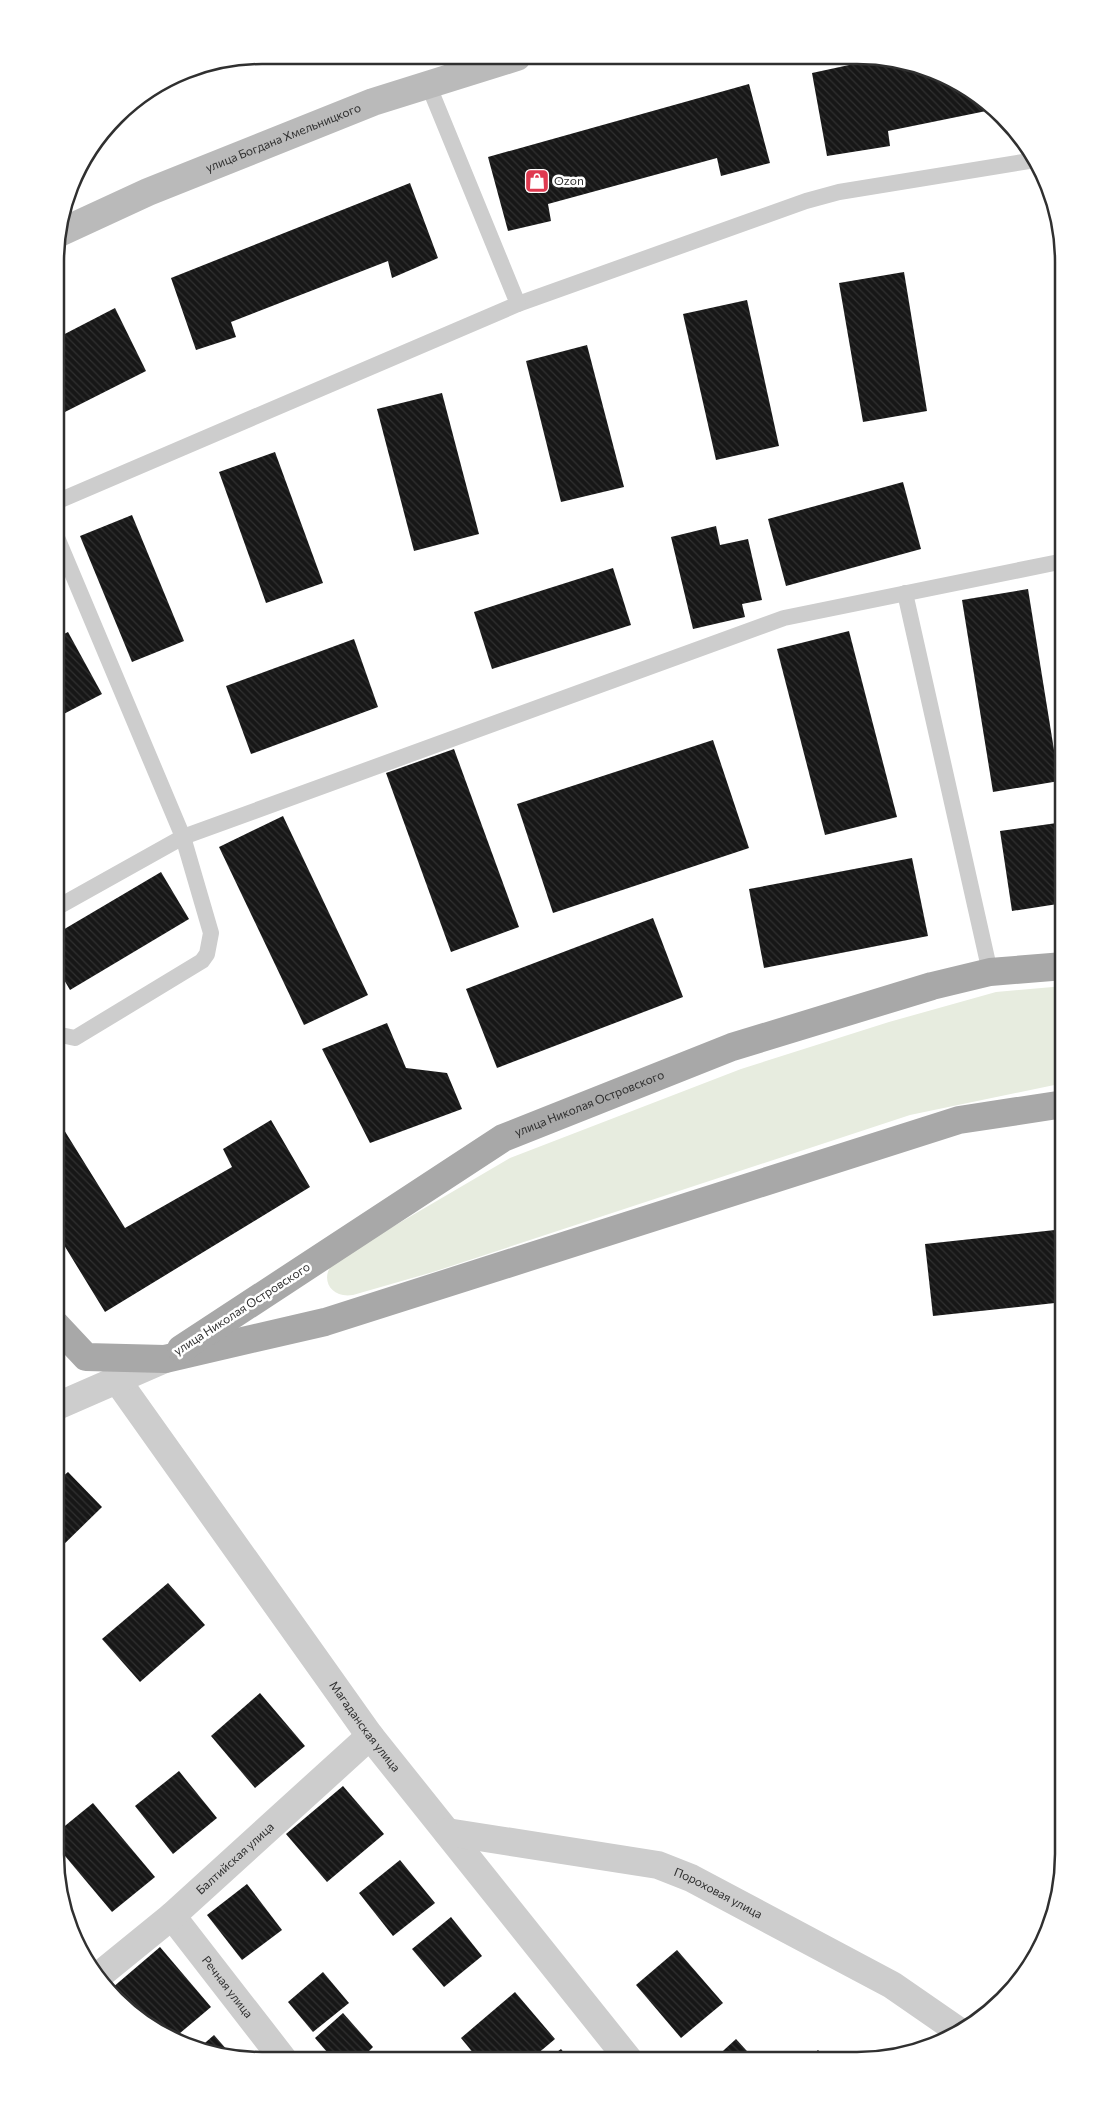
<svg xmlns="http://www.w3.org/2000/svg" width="1119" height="2116" viewBox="0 0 1119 2116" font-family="Commissioner,sans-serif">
	<defs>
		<pattern id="building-back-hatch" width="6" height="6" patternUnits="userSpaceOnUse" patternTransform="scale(1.25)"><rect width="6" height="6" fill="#171717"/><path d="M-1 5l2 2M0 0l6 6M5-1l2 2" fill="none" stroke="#303030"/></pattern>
	</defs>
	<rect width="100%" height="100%" fill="#fff"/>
	<!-- park -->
	<path fill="#e7ecdf" d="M1064,986v97l-154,32 -477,157 -80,23c-24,4 -35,-19 -17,-35l174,-102 231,-89 148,-47 107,-30z"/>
	<!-- building -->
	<g fill="url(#building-back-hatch)">
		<path d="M877,59h20l51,17 48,33 -108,22 2,15 -63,10 -15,-83z"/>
		<path d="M749,84l21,79 -49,13 -4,-18 -169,46 3,17 -43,10 -20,-74z"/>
		<path d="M410,183l28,75 -46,20 -4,-17 -157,61 5,15 -40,13 -25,-72z"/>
		<path d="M904,272l23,139 -64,11 -24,-139z"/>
		<path d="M747,300l32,146 -63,14 -33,-146z"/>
		<path d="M115,308l31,63 -89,45v-78z"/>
		<path d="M587,345l37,142 -63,15 -35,-141z"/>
		<path d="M442,393l37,141 -65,17 -37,-142z"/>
		<path d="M275,452l48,131 -57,20 -47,-131z"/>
		<path d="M903,482l18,67 -135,37 -18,-67z"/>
		<path d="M132,515l52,126 -52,21 -52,-126z"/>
		<path d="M716,526l4,19 28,-6 14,61 -20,4 3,13 -52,12 -22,-92z"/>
		<path d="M613,568l18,57 -139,44 -18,-57z"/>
		<path d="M1028,589l31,192 -66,11 -31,-192z"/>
		<path d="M849,631l48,186 -72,18 -48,-186z"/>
		<path d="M68,632l34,62 -46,24v-80z"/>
		<path d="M354,639l24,68 -127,47 -25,-68z"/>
		<path d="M713,740l36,108 -196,65 -36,-109z"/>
		<path d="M454,749l65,178 -68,25 -65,-179z"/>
		<path d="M283,816l85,179 -64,30 -85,-178z"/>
		<path d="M1064,822v81l-52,8 -12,-80z"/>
		<path d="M912,858l16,78 -164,32 -15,-79z"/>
		<path d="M161,872l28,47 -119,71 -14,-24v-32z"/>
		<path d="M653,918l30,79 -186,71 -31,-79z"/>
		<path d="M387,1023l19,45 41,5 15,36 -92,34 -48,-94z"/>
		<path d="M56,1117l69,111 107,-61 -9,-18 48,-29 39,67 -205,125 -49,-80z"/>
		<path d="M1064,1229v73l-131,14 -8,-72z"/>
		<path d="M68,1472l34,35 -46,45 -1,-69z"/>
		<path d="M168,1583l37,42 -65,57 -38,-43z"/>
		<path d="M260,1693l45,53 -50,42 -44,-52z"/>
		<path d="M179,1771l38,47 -44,36 -38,-48z"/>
		<path d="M343,1786l41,48 -57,48 -41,-48z"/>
		<path d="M93,1803l62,74 -43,35 -57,-68v-10z"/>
		<path d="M400,1860l35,43 -42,33 -34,-43z"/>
		<path d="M247,1884l35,46 -40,30 -35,-45z"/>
		<path d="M451,1917l31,39 -38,31 -32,-38z"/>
		<path d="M66,1919l14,17 -4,4 -10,-20z"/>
		<path d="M160,1947l51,60 -38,32 -38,-24 -23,-27z"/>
		<path d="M677,1950l46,53 -42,35 -45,-53z"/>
		<path d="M323,1972l26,31 -36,29 -25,-30z"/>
		<path d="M515,1992l40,47 -25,21h-51l-18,-22z"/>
		<path d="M343,2013l30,34 -13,13 -27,-1 -18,-21z"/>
		<path d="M214,2035l21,24 -37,-10z"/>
		<path d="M736,2039l20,22h-44z"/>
		<path d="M561,2049l9,11h-24z"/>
		<path d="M818,2050l10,11h-22z"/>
	</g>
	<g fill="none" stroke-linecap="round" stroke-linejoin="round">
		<!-- service -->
		<g stroke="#cdcdcd" stroke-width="16">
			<path d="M518,304l288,-103 33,-9 196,-32"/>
			<path d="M56,502l462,-198 -90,-220"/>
			<path d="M905,593l85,379"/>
			<path d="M56,908l127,-71 601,-219 280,-57"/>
			<path d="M56,1034l19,4 127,-77 5,-7 4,-21 -28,-96 -127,-302"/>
		</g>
		<!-- minor -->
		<g stroke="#cdcdcd" stroke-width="28">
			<path id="s1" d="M117,1380l253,356 259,324"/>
			<path d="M55,1407l110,-48"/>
			<path id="s2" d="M447,1832l211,33 33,13 201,107 68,47"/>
			<path id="s3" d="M172,1916l111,143"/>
			<path id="s4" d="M97,1977l75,-61 198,-180"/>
		</g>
		<!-- secondary -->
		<path stroke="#bababa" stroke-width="28" id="s5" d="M57,234l91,-42 225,-90 144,-45"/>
		<!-- primary -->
		<g stroke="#a8a8a8" stroke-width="28">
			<path d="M56,1325l30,32 79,2 160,-37 634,-202 105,-16"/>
			<path id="s6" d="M181,1349l322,-211 229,-91 200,-61 58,-14 74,-6"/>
		</g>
	</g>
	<!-- icons -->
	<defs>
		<symbol id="shop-square" viewBox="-11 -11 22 22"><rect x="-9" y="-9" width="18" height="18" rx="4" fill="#df3a50" stroke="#fff"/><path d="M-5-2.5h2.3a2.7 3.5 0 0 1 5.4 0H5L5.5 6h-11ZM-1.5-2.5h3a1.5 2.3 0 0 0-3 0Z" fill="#fff"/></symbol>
	</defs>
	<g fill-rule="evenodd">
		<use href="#shop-square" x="523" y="167" width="28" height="28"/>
	</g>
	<g text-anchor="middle" stroke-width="5" stroke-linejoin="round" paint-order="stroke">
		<!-- street labels -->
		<g font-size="12" fill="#303030" stroke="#fff">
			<text dy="4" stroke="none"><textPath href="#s5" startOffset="246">улица Богдана Хмельницкого</textPath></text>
			<text dy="4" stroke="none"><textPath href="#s6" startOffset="478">улица Николая Островского</textPath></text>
			<text transform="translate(242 1309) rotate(-33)" y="4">улица Николая Островского</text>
			<text dy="4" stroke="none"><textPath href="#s1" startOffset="426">Магаданская улица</textPath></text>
			<text dy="4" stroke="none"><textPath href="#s4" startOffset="182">Балтийская улица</textPath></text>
			<text dy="4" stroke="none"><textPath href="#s2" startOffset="280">Пороховая улица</textPath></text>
			<text dy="4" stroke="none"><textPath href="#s3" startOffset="90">Речная улица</textPath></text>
		</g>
		<!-- poi labels -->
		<g font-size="12" fill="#303030" stroke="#fff" text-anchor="start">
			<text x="554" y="185">Ozon</text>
		</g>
	</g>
	<!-- crop -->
	<path d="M0 0H1119V2116H0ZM262 64H857A198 198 0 0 1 1055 262V1854A198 198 0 0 1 857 2052H262A198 198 0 0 1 64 1854V262A198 198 0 0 1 262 64Z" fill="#fff" fill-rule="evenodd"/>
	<path fill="none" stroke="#303030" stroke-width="2.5" d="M262 64H857A198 198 0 0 1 1055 262V1854A198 198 0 0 1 857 2052H262A198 198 0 0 1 64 1854V262A198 198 0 0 1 262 64Z"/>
</svg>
